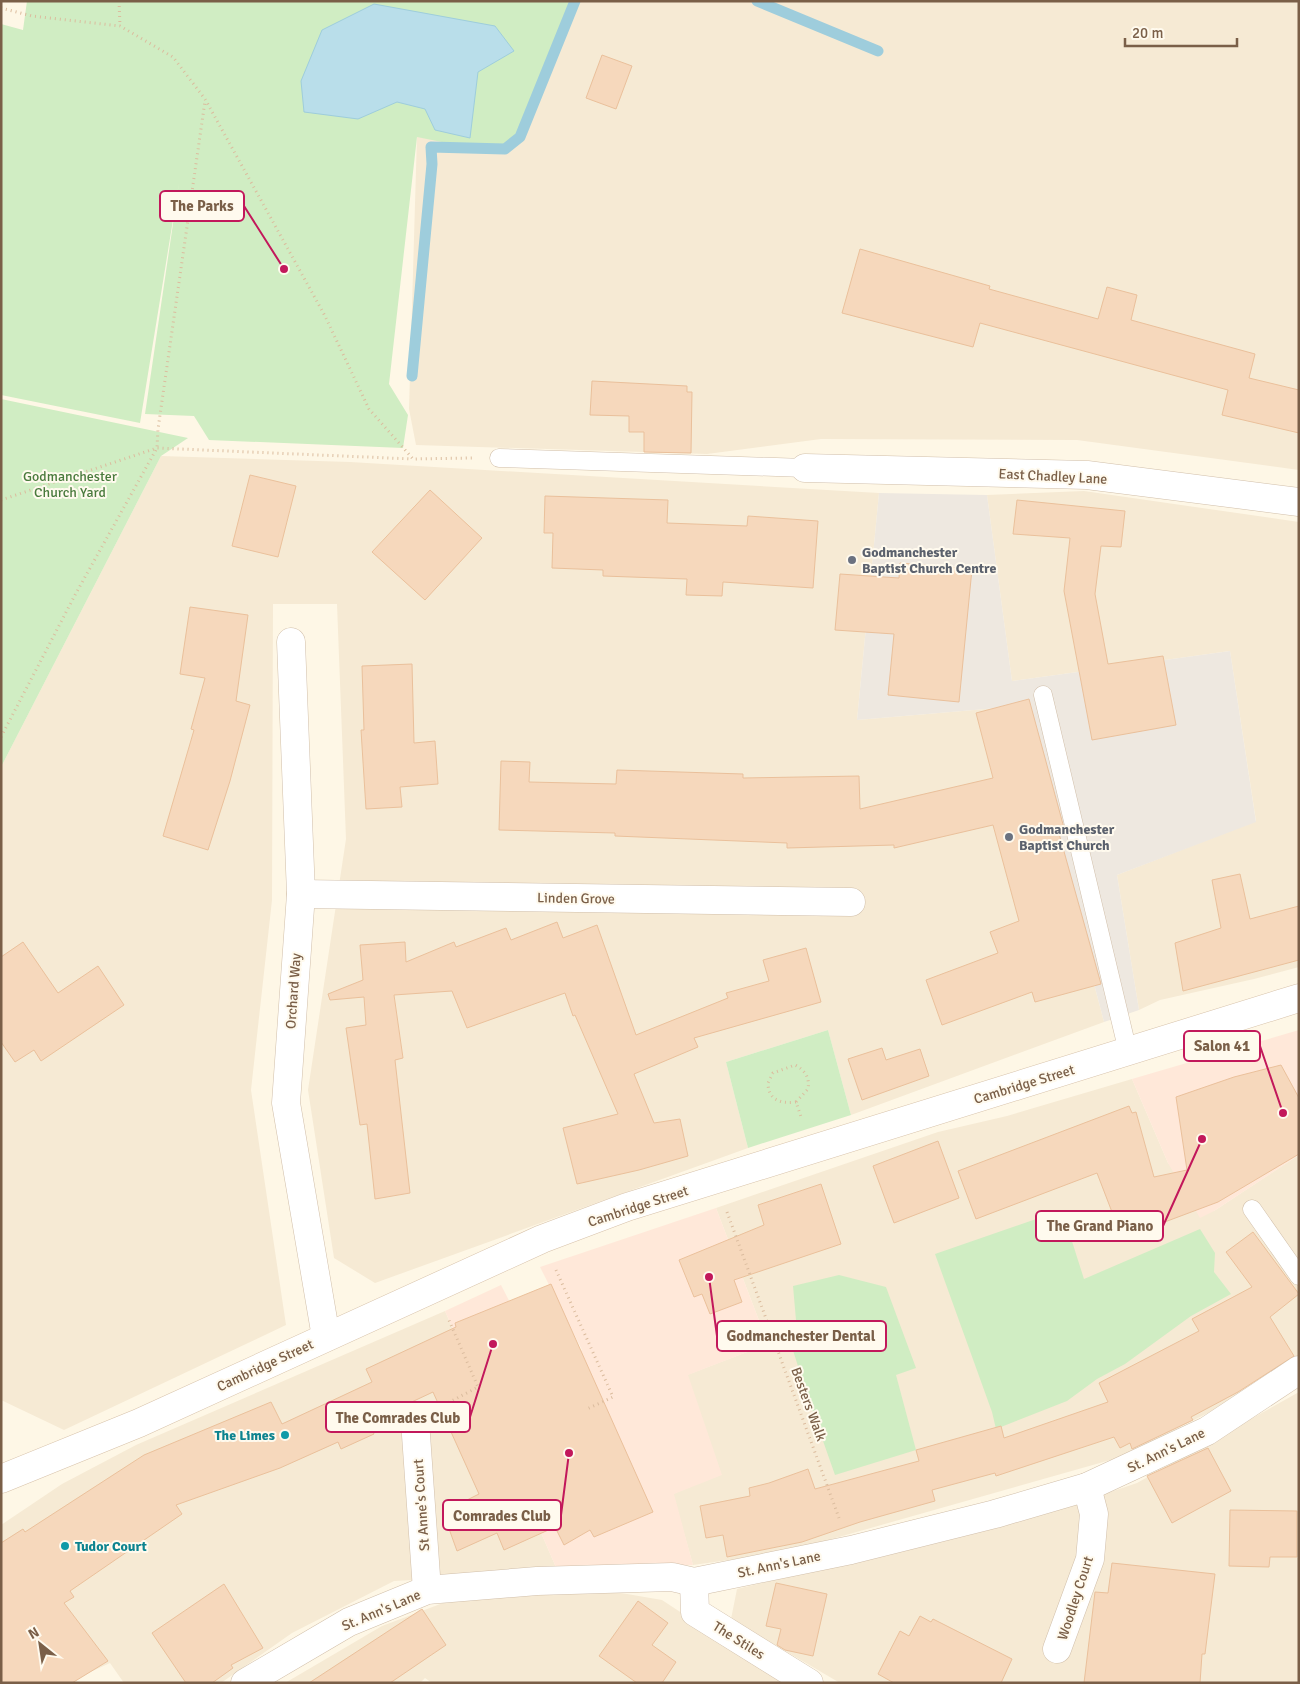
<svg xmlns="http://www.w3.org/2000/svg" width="1300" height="1684" viewBox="0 0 1300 1684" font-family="Signika,sans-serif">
	<rect width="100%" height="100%" fill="#fef7e6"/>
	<!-- residential -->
	<g fill="#f6ead4">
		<path d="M570,1h729v469l-222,-30 -256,-1 -114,15 -291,-9 -7,-36 8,-273 84,18z"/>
		<path d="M161,456l189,6 529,31 -22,227 164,-14 83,316 -253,93 -23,-85 -102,32 22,86 -373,135 -41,-25 -26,-168 38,-251 -9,-235h-64l-1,296 -21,190 35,235 -222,105 -63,-30v-633z"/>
		<path d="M1084,491l215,31v445l-45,12 -94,21 -21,10 -22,-135 139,-54 -26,-170 -218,30 -25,-186z"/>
		<path d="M1132,1079l36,84 46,48 85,-56v202l-46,33 -132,67 -335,95 -93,13 -20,-71 48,-20 -34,-99 81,-31 -52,-136 222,-76 69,-16z"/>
		<path d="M445,1311l113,261 -164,9 -102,52 -71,50h-97l-14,-20 -24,11 -85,-133v-16l61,-41 74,-39z"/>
		<path d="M1299,1392v291h-459l-109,-64 6,-30 308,-75 92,-31z"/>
		<path d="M592,1588l70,12 126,83h-356l-7,-5 -5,5h-135l97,-57 61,-23 98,-12z"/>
	</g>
	<!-- commercial -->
	<g fill="#ffe8d9">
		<path d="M1299,1030v125l-85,56 -14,7 -32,-55 -36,-84z"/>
		<path d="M716,1208l52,136 -80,31 34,100 -48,19 19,71 -135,7 -113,-261 56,-26 44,86 37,-21 -42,-83z"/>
	</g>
	<!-- industrial -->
	<path fill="#eee8e0" d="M879,493l108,2 25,186 218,-30 26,171 -139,53 22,135 -35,12 -83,-316 -164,14z"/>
	<!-- green -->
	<g fill="#d0edc3">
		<path d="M27,1h543l-46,139 -23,14 -84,-17 -28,247 19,31 -5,33 -194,-8 -15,-24 -49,-2 34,-231 -39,240 -139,-28v-371l22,6z"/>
		<path d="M1,399l187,39 -27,18 -160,311z"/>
		<path d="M828,1030l23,85 -103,33 -22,-86z"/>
		<path d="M1062,1210l22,69 116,-50 15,24 -1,19 17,22 -40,22 -66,48 -28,15 -30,22 -71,28 -4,-17 -57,-158z"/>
		<path d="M839,1275l47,12 30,81 -20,7 20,75 -81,25 -25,-71 -26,-82 12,-2 -3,-34z"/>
	</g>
	<!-- water -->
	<path fill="#b9deea" stroke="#9ecddc" d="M374,4l121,22 19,25 -36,21 -8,66 -35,-8 -10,-21 -28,-7 -39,17 -54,-7 -3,-31 21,-51z"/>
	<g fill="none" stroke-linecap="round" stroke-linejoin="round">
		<!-- stream -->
		<g stroke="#9ecddc" stroke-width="11">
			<path d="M757,1l121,50"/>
			<path d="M412,376l20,-212 -1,-17 74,2 15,-12 55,-136"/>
		</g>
	</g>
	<!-- building -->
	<g fill="#f6d8bc" stroke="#eac09b">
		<path d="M602,55l30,11 -16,43 -30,-11z"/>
		<path d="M860,249l130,37 -1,3 109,30 9,-32 30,8 -6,25 124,34 -6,24 50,12v43l-77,-18 6,-25 -248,-67 -7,24 -131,-34z"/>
		<path d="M592,381l95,5v6h5l-1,61 -47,-1v-20h-15v-16l-39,-1z"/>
		<path d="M250,475l46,11 -18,71 -46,-11z"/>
		<path d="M430,490l52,48 -57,62 -53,-48z"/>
		<path d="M545,496l123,4 -1,23 80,3 1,-10 70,5 -5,67 -90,-6 -1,14 -36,-1 1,-16 -84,-3v-6l-51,-2 1,-35h-9z"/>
		<path d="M1017,500l108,11 -4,36 -20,-1 -6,48 13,70 55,-8 13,69 -84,15 -28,-149 6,-53 -57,-4z"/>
		<path d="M900,563l72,6 -13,133 -71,-7 6,-61 -59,-4 5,-56 59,4z"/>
		<path d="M190,607l58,8 -12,86 14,4 -20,76 -22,69 -45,-14 31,-106 -3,-1 14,-51 -25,-4z"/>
		<path d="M412,664l2,79 21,-2 3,43 -38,3 2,20 -36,2 -5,-79h3l-2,-64z"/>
		<path d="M1029,699l35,129 -6,2 43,154 -66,18 -3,-10 -90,33 -16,-45 72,-27 -8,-21 29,-11 -26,-96 -99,23v-3l-107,3v-5l-172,-7v-3l-116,-3 2,-69 29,1 -1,20 87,2 1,-14 126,4v4l116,-2 1,33 133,-31 -17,-65z"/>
		<path d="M1240,874l10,45 49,-13v54l-116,31 -8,-48 46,-15 -9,-48z"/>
		<path d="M557,922l6,16 34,-13 39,110 92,-37 -2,-5 43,-12 -6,-21 43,-12 15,54 -127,36 4,9 -64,27 20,49 26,-4 8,37 -49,14 -62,14 -14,-56 55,-14 -43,-99 -2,1 -8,-23 -98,35 -15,-37 -58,4 9,63 -8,2 15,133 -35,6 -8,-75 -7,1 -14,-97 20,-3 -2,-28 -34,3 -2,-6 35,-14 -3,-35 45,-3 1,20 48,-20 2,5 50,-19 5,12z"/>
		<path d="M23,942l35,51 40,-27 26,39 -83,56 -7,-11 -19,12 -14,-20v-85z"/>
		<path d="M882,1048l4,12 34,-11 9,27 -67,24 -14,-41z"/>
		<path d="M1281,1065l18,33v56l-81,48 -96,36 -25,-65 -121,46 -18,-48 171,-65 3,7 4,-1 18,65 33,-7 -11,-73 58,-20z"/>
		<path d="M938,1141l21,57 -65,25 -21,-57z"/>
		<path d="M821,1184l20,60 -107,36 8,22 -32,12 -8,-20 -8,3 -15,-37 85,-35 -6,-20z"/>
		<path d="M1253,1232l46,62 -29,23 24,39 -56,36 -47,25 2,3 -61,29 -2,-6 -10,5 -6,-11 -118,39 -1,-3 -63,17 3,11 -75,21 -58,20 -75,15 -4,-22 -17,3 -6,-32 50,-10 -1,-8 20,-5 39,-14 7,20 104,-28 -3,-11 85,-24 3,12 104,-36 -9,-19 100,-52 -7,-12 60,-32 -26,-35z"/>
		<path d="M551,1284l102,228 -59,25 -4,-7 -26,15 -9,-18 -51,23 -7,-17 -40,18 -14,-39 36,-18 -46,-102 -64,30 5,12 -33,15 -3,-7 -58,26 -104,37 6,9 -112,77 4,6 -10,6 44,58 -36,22h-71v-140l22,-14 2,3 119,-77 127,-53 11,22 90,-42 -6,-13 90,-42 -1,-4z"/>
		<path d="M1208,1448l23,43 -59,32 -25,-47z"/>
		<path d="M1230,1510l67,1v46h-27l-1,10 -40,-1z"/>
		<path d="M1112,1563l103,11 -10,80h-3l-2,29h-116l11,-91 13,1z"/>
		<path d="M776,1583l51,11 -14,62 -28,-6 -8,-5 4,-16 -15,-3z"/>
		<path d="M224,1584l39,64 -32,17 2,3 -21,15h-26l-34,-50z"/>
		<path d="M638,1601l30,22 -16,22 24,17 -14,21h-25l-38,-27z"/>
		<path d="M422,1609l24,36 -56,38h-81z"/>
		<path d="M920,1616l11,6 2,-3 79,40 -11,24h-107l-16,-9 22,-43 9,5z"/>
	</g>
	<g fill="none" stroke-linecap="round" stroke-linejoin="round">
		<defs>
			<g id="lane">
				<path d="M499,458l306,10"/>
				<path d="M1043,695l85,357"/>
				<path d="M1252,1209l47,67"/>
			</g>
			<g id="street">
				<path d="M805,468l282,7 212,27"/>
				<path d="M291,642l10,252 -15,209 40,234"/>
				<path d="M301,894l550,8"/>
				<path d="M415,1421l12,169"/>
				<path d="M694,1582l1,30 114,71"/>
				<path d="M1057,1649l33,-90 4,-45 -7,-27"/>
				<path d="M245,1683l104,-61 78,-32 110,-9 135,-4 22,5 157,-32 144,-36 92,-27 120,-56 92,-61"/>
			</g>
			<path id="secondary" d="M1,1479l138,-56 403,-184 85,-32 672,-209"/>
		</defs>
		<!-- lane casing -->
		<use href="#lane" stroke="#d1bfaa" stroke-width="19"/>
		<!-- street casing -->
		<use href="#street" stroke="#d1bfaa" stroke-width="29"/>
		<!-- secondary casing -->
		<use href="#secondary" stroke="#d7c2aa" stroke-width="29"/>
		<!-- path -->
		<g stroke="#dbbc9e" stroke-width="3" stroke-dasharray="1 4" stroke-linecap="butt">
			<path d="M119,1l1,25"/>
			<path d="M1,8l31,8 88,10 53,31 32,42 120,217 44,93 44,50 60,-1"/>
			<path d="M1,500l156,-52 255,11"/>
			<path d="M1,737l74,-142 82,-147 1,-19 47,-328"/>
			<path d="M796,1102c-15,2 -28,-2 -28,-19l5,-10 22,-8c10,5 15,13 13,24l-12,13 5,15"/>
			<path d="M727,1212l112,306"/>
			<path d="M556,1270l57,127 -26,12"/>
			<path d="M444,1405l34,-18 -30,-69"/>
		</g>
		<!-- lane -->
		<use href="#lane" stroke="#fff" stroke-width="18"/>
		<!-- street -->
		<use href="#street" stroke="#fff" stroke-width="28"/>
		<!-- secondary -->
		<use href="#secondary" stroke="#fff" stroke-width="28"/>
	</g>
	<!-- markers -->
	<g fill="#6b7280" stroke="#fffaee" stroke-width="2">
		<circle cx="852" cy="560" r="5"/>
		<circle cx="1009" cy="837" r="5"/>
	</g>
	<g fill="#0f9aa8" stroke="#fffaee" stroke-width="2">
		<circle cx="285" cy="1435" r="5"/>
		<circle cx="65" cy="1546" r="5"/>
	</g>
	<g text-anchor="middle" stroke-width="4" stroke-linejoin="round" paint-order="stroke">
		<!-- park labels -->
		<g font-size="14" fill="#497a3c" stroke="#fffaee">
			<text x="70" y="481">Godmanchester<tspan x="70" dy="16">Church Yard</tspan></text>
		</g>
		<!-- street labels -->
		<g font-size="14" fill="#7a5f48" stroke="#fffaee">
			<text transform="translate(1053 476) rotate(3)" y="5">East Chadley Lane</text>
			<text transform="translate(576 898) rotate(1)" y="5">Linden Grove</text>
			<text transform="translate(293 991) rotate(-86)" y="5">Orchard Way</text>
			<text transform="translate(1024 1084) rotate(-17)" y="5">Cambridge Street</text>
			<text transform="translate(638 1206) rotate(-18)" y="5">Cambridge Street</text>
			<text transform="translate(265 1365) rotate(-25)" y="5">Cambridge Street</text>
			<text transform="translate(809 1404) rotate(70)" y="5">Besters Walk</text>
			<text transform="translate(1166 1450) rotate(-26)" y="5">St. Ann's Lane</text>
			<text transform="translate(421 1505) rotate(-94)" y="5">St Anne's Court</text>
			<text transform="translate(779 1564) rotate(-12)" y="5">St. Ann's Lane</text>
			<text transform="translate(1075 1598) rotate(-72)" y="5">Woodley Court</text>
			<text transform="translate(381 1610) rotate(-23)" y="5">St. Ann's Lane</text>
			<text transform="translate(739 1640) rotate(32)" y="5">The Stiles</text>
		</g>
		<!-- worship labels -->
		<g font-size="14" font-weight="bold" fill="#5b616d" stroke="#fffaee" text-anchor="start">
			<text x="862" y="557">Godmanchester<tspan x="862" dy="16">Baptist Church Centre</tspan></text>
			<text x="1019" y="834">Godmanchester<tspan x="1019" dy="16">Baptist Church</tspan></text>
		</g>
		<!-- culture labels -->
		<g font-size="14" font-weight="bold" fill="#0d838f" stroke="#fffaee" text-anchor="end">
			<text x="275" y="1440">The Limes</text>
			<text x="75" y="1551" text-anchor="start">Tudor Court</text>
		</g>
	</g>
	<!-- callouts -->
	<path fill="none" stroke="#c2185b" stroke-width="2" d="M284 269L244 206M1283 1113L1260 1046M1202 1139L1163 1226M709 1277L717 1336M493 1344L470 1417M569 1453L561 1515"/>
	<g fill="#c2185b" stroke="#fffaee" stroke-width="2">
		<circle cx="284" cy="269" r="5"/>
		<circle cx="1283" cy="1113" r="5"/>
		<circle cx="1202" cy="1139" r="5"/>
		<circle cx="709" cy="1277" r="5"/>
		<circle cx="493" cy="1344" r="5"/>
		<circle cx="569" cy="1453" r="5"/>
	</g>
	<g fill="#fffaee" stroke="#c2185b" stroke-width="2">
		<rect x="160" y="191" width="84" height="30" rx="5"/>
		<rect x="1184" y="1031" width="76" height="30" rx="5"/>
		<rect x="1036" y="1211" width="127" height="30" rx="5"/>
		<rect x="717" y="1321" width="169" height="30" rx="5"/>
		<rect x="326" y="1402" width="144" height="30" rx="5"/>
		<rect x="443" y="1500" width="118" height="30" rx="5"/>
	</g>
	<g font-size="15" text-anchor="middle" font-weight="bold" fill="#7a5f48">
		<text x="202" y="211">The Parks</text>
		<text x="1222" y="1051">Salon 41</text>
		<text x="1100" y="1231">The Grand Piano</text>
		<text x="801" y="1341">Godmanchester Dental</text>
		<text x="398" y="1423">The Comrades Club</text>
		<text x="502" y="1521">Comrades Club</text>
	</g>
	<!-- border -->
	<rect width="1300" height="1684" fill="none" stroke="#7a5f48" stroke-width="5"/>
	<!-- north arrow -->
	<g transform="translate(40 1644) rotate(330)" stroke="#fffaee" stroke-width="4" paint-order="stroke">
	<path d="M0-4L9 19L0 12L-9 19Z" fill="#7a5f48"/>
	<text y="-8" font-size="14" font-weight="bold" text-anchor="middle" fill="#7a5f48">N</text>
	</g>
	<!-- scale -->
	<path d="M1125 38v8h112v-8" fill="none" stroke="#7a5f48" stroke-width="2.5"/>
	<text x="1132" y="38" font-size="15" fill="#7a5f48" stroke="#fffaee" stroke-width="4" paint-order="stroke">20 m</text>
</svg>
